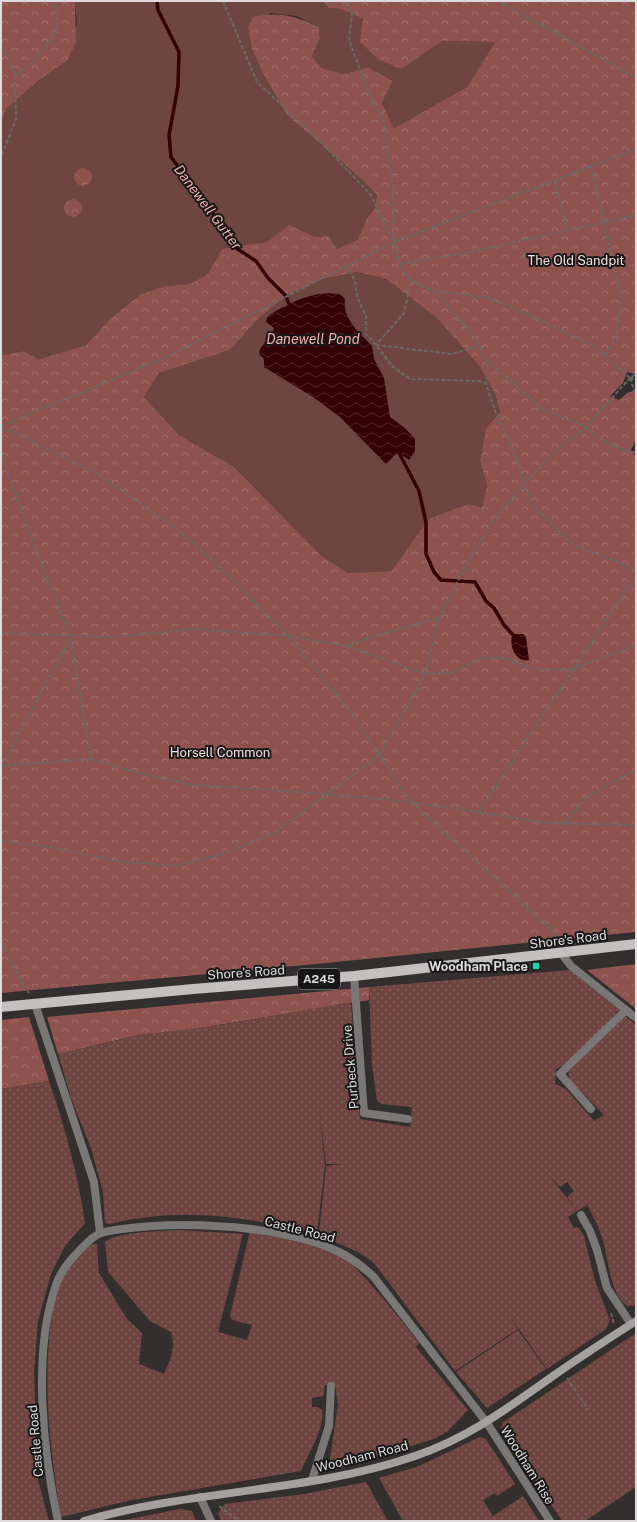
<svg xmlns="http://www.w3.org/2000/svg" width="637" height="1522" viewBox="0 0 637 1522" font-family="'Public Sans',sans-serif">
	<defs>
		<pattern id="forest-crowns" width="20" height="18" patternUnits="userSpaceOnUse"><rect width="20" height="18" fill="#8f534f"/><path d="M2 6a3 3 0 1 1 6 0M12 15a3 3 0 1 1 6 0" fill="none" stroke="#9e6b68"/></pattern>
		<pattern id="garden-dots" width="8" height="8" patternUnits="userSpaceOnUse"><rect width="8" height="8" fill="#6f4541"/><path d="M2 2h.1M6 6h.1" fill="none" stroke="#835f5c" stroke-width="1.8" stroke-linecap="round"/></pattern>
		<pattern id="water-waves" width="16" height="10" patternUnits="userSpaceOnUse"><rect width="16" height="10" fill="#340104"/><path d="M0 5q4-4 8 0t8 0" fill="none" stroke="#512528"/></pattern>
	</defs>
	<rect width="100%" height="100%" fill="#322f2e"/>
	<!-- grass -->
	<g fill="#6f4541">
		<path d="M75,1h248l6,7 12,1 22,10 39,50 40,-28 53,1 -28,45 -73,41 -12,-25 11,-22 -25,-14 -24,7 -22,-6 -10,-12 8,-17 -1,-12 -23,-11 -26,-3 -18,36 11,25 24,41 78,67 12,13 -3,15 -8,9 -8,22 -21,8 -8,-13 -14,1 -26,-11 -22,16 -26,3 -19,4 -14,25 -19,10 -25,2 -23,8 -29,23 -26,28 -47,14 -16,-8 -22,4v-230l5,-16 32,-28 30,-21 9,-37z"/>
		<path d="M357,272l29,7 51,39 43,49 15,27 5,18 -14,16 -6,33 7,24 -5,22 -14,-3 -18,8 -44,38 -15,21 -43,2 -26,-17 -89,-90 -54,-31 -35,-38 15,-24 71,-23 27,-30 30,-25 36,-16z"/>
	</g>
	<!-- forest -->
	<g fill="url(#forest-crowns)" fill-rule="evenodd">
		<path d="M1,1h74l1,40 -8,19 -30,21 -32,28 -5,16z"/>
		<path d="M323,1h313v373l-9,-2 -4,11 -13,13 9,4 8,-7 9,-3v49l-5,11 5,6v476l-310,31 -325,30v-638l22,-4 16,8 47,-14 26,-28 29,-23 23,-8 25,-2 19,-10 14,-25 19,-4 26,-3 22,-17 26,12 14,-1 8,13 21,-9 8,-21 8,-9 3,-15 -12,-13 -78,-67 -24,-41 -11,-25 -4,-22 5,-10c27,-6 42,-1 66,10l1,12 -8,17 10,12 22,6 24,-7 25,14 -11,22 12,25 73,-41 28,-45 -53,-1 -40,28 -23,-9 -19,-18 3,-23 -22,-10 -12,-1zM357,272l29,7 51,39 43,49 15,27 5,18 -14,16 -6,33 7,24 -5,22 -14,-3 -39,15 -38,52 -43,2 -26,-17 -89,-90 -54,-31 -35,-38 15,-24 71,-23 27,-30 30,-25 36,-16z"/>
		<circle cx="83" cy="177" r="9"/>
		<circle cx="73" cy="208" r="9"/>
		<path d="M636,964v45l-49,-39z"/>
		<path d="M369,987v13l-175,29 -55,6 -81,19 -11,-37z"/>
		<path d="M29,1017l20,64 -48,8v-69z"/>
	</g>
	<!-- garden -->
	<g fill="url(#garden-dots)">
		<path d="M570,970l49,40c-13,14 -46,54 -63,59l-1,15 11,5 28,32 10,-6 -34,-35 -2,-9 57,-55 11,9v280l-9,1c-19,-13 -18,-53 -27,-74 -3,-9 -8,-18 -13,-27l-10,6 -10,-14 7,-6 -7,-9 -7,5 -11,-12 28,36 -9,6 6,11 4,-1 6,9 11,45 15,39 -4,9 -59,40 -38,-54 9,14 -63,42 -81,-108 -14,-10 -42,-19 2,-9 6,-59 17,-2h-17l-7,-57 6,58 -8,68c-74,-16 -132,-27 -208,-9l-4,-1 -2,-31 -12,-44 -19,-47 -14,-47 82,-19 81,-10 130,-23 9,117 50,8 2,-20 -30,-3 -5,-3 -5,-37 -3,-77z"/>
		<path d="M49,1081c16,46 29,94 36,142l-20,23 -14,28 -13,47 -4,50 3,105 12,45h-48v-432z"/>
		<path d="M179,1230l64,4 -25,98 29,8 5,-15 -20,-5 -2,-4 20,-85c28,7 73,13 97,29 7,5 13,13 19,19 19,21 36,42 53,64l-3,4 52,63 -20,21 -12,7 -49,16 -58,12 9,-62 -3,-19h-10l-2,11 -11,2v9h6l4,3c3,17 -14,45 -21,61l-169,29 -71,17c-10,-62 -18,-124 -11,-187 2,-14 4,-31 9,-45 6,-16 20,-32 34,-41h4l2,29 28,46 15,14 -3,31 25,10c7,-15 12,-27 7,-42l-21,-11 -42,-49 -3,-30c9,-10 59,-11 74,-12z"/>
		<path d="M518,1330l28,39 -59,39 -31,-36z"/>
		<path d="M636,1333v154l-51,34h-23l-61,-92 1,-6z"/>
		<path d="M480,1437l6,2 29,45 -18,12 -2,-3 -12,7 10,16 30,-20 16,25h-136l-24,-43 40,-12z"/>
		<path d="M366,1482l22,39h-167l-3,-8 7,-9 79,-10z"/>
		<path d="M180,1509l12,2 4,10h-77z"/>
	</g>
	<!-- water -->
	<g fill="url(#water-waves)">
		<path d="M326,293l14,1 5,5c-3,20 15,34 27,47l2,13 10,19 6,39 15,11 10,11v12l-6,9 -11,-8 -12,12 -46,-47 -27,-20 -49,-30v-8l-5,-5c1,-11 13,-14 15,-26l-8,-6 1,-5c17,-12 38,-22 59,-24z"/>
		<path d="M515,634h8l3,3 3,23c-13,3 -20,-14 -17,-24z"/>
	</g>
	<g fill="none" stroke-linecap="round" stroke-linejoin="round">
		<!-- stream -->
		<g stroke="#340104" stroke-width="3.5">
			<path d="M157,1l1,9 21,42 -1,34 -9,49 2,22 57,77 8,14 20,13 12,17 18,18 3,8"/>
			<path d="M397,449l22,42 7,31v32l8,18 7,8 34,2 11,19 8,7 10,17 9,10"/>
		</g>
		<!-- path -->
		<g stroke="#6a6867" stroke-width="2" stroke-dasharray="4 2" stroke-linecap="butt">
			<path d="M223,1l34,81 54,50 59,62 23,46"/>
			<path d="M348,1l4,13 -3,26 21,56 14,26 9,65 1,55 6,22 11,17 -7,32 -28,32"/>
			<path d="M499,1l137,77"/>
			<path d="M1,42l14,33 1,44 -15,38"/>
			<path d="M15,75l17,-12 25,-31v-31"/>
			<path d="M591,166l30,130 -5,44 -12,15"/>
			<path d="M555,180l12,49"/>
			<path d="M400,264l71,-12 165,-37"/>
			<path d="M347,265l8,16 2,16 9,19v18l10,11 16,21 18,13 69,2 7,2"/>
			<path d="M411,281l24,10 51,6 51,21 57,28 36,32 6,-4"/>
			<path d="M435,291l39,45 12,23 2,13 -2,11 6,19 8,22 10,17 11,30 2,14 14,25 37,35 57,22 5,4"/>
			<path d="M376,345l76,9 27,-8"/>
			<path d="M487,360l56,49 43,18 16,13 27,12h7"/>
			<path d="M630,378l6,18"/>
			<path d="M630,378l6,2"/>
			<path d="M1,426l168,-70 225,-114 242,-93"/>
			<path d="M1,430l11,1 84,42 81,56 46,41 66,66 65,80 57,86 153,139"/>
			<path d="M1,453l32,90 37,92 21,124 55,16 49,10 131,9 85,8 136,21 89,2"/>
			<path d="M1,633l112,4 81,-8 95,7 57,10 35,-12 58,-16 25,-49 28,-47 31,-37 29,-30 34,-28 44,-49"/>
			<path d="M347,646l78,28 27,-2 31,-14h20l32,11 35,1 66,-25"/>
			<path d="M2,766l89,-7"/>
			<path d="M1,768l69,-129"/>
			<path d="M479,812l157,-237"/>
			<path d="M564,823l22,-25 50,-29"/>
			<path d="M1,841l53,7 64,13 57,5 54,-14 48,-21 103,-76 45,-81 14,-56"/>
			<path d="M1,944l28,49"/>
			<path d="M611,1313l3,11"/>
			<path d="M567,1378l21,31"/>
			<path d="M219,1506l20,15"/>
		</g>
		<!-- street -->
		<g stroke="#797877" stroke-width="8">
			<path d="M561,953l10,13 65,52"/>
			<path d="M354,976l10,137 44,6"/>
			<path d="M35,1004l59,178 6,51"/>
			<path d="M591,1109l-31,-35 66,-64"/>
			<path d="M581,1215l9,16 7,19 10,38 24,36"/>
			<path d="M312,1480l17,-54 2,-40"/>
			<path d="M200,1497l11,24"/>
			<path d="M58,1521c-15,-69 -26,-168 -2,-236 4,-12 13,-24 22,-33 6,-6 14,-16 23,-19 6,-2 14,-3 21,-4 31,-4 62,-5 93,-3 35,1 93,10 124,26 13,6 24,15 34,24l114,147 63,98"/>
		</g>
		<!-- secondary -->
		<path stroke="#a3a0a0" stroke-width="8" d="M84,1521c108,-32 224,-28 331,-65 53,-18 93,-48 138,-80 27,-19 55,-37 83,-55"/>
		<!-- primary -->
		<path stroke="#c3c0bf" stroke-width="10" d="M1,1007l192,-18 161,-13 282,-32"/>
	</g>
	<!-- markers -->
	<rect fill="#1bd5b1" stroke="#181717" stroke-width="1.5" x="532" y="962" width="8" height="8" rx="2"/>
	<g text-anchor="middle" stroke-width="4" stroke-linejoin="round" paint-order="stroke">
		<!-- shield labels -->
		<rect fill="#181717" stroke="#a2a0a0" stroke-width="1" x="298" y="969" width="42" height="20" rx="3"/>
		<g font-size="12" font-weight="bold" fill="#dddbdb">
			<text x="319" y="983">A245</text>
		</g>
		<!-- park labels -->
		<g font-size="13" fill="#f2dedc" stroke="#181717">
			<text x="576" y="265">The Old Sandpit</text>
			<text x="220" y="757">Horsell Common</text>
		</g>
		<!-- street labels -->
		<g font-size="13" fill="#dddbdb" stroke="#181717">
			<text transform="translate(568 939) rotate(-7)" y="5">Shore's Road</text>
			<text transform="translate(246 972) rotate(-4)" y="5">Shore's Road</text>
			<text transform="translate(350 1067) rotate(-95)" y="5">Purbeck Drive</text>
			<text transform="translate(300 1229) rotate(14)" y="5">Castle Road</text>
			<text transform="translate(35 1441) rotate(-95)" y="5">Castle Road</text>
			<text transform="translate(362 1456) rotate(-14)" y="5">Woodham Road</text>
			<text transform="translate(528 1465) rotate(58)" y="5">Woodham Rise</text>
		</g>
		<!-- poi labels -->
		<g font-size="13" font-weight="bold" fill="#dddbdb" stroke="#181717" text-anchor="end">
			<text x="528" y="971">Woodham Place</text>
		</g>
		<!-- water labels -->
		<g font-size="14" font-style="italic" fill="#f7aca6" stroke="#181717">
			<text transform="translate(208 207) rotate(53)" y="5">Danewell Gutter</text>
			<text x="313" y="344">Danewell Pond</text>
		</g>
	</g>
	<!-- border -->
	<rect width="637" height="1522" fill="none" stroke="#dddbdb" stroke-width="4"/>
</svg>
